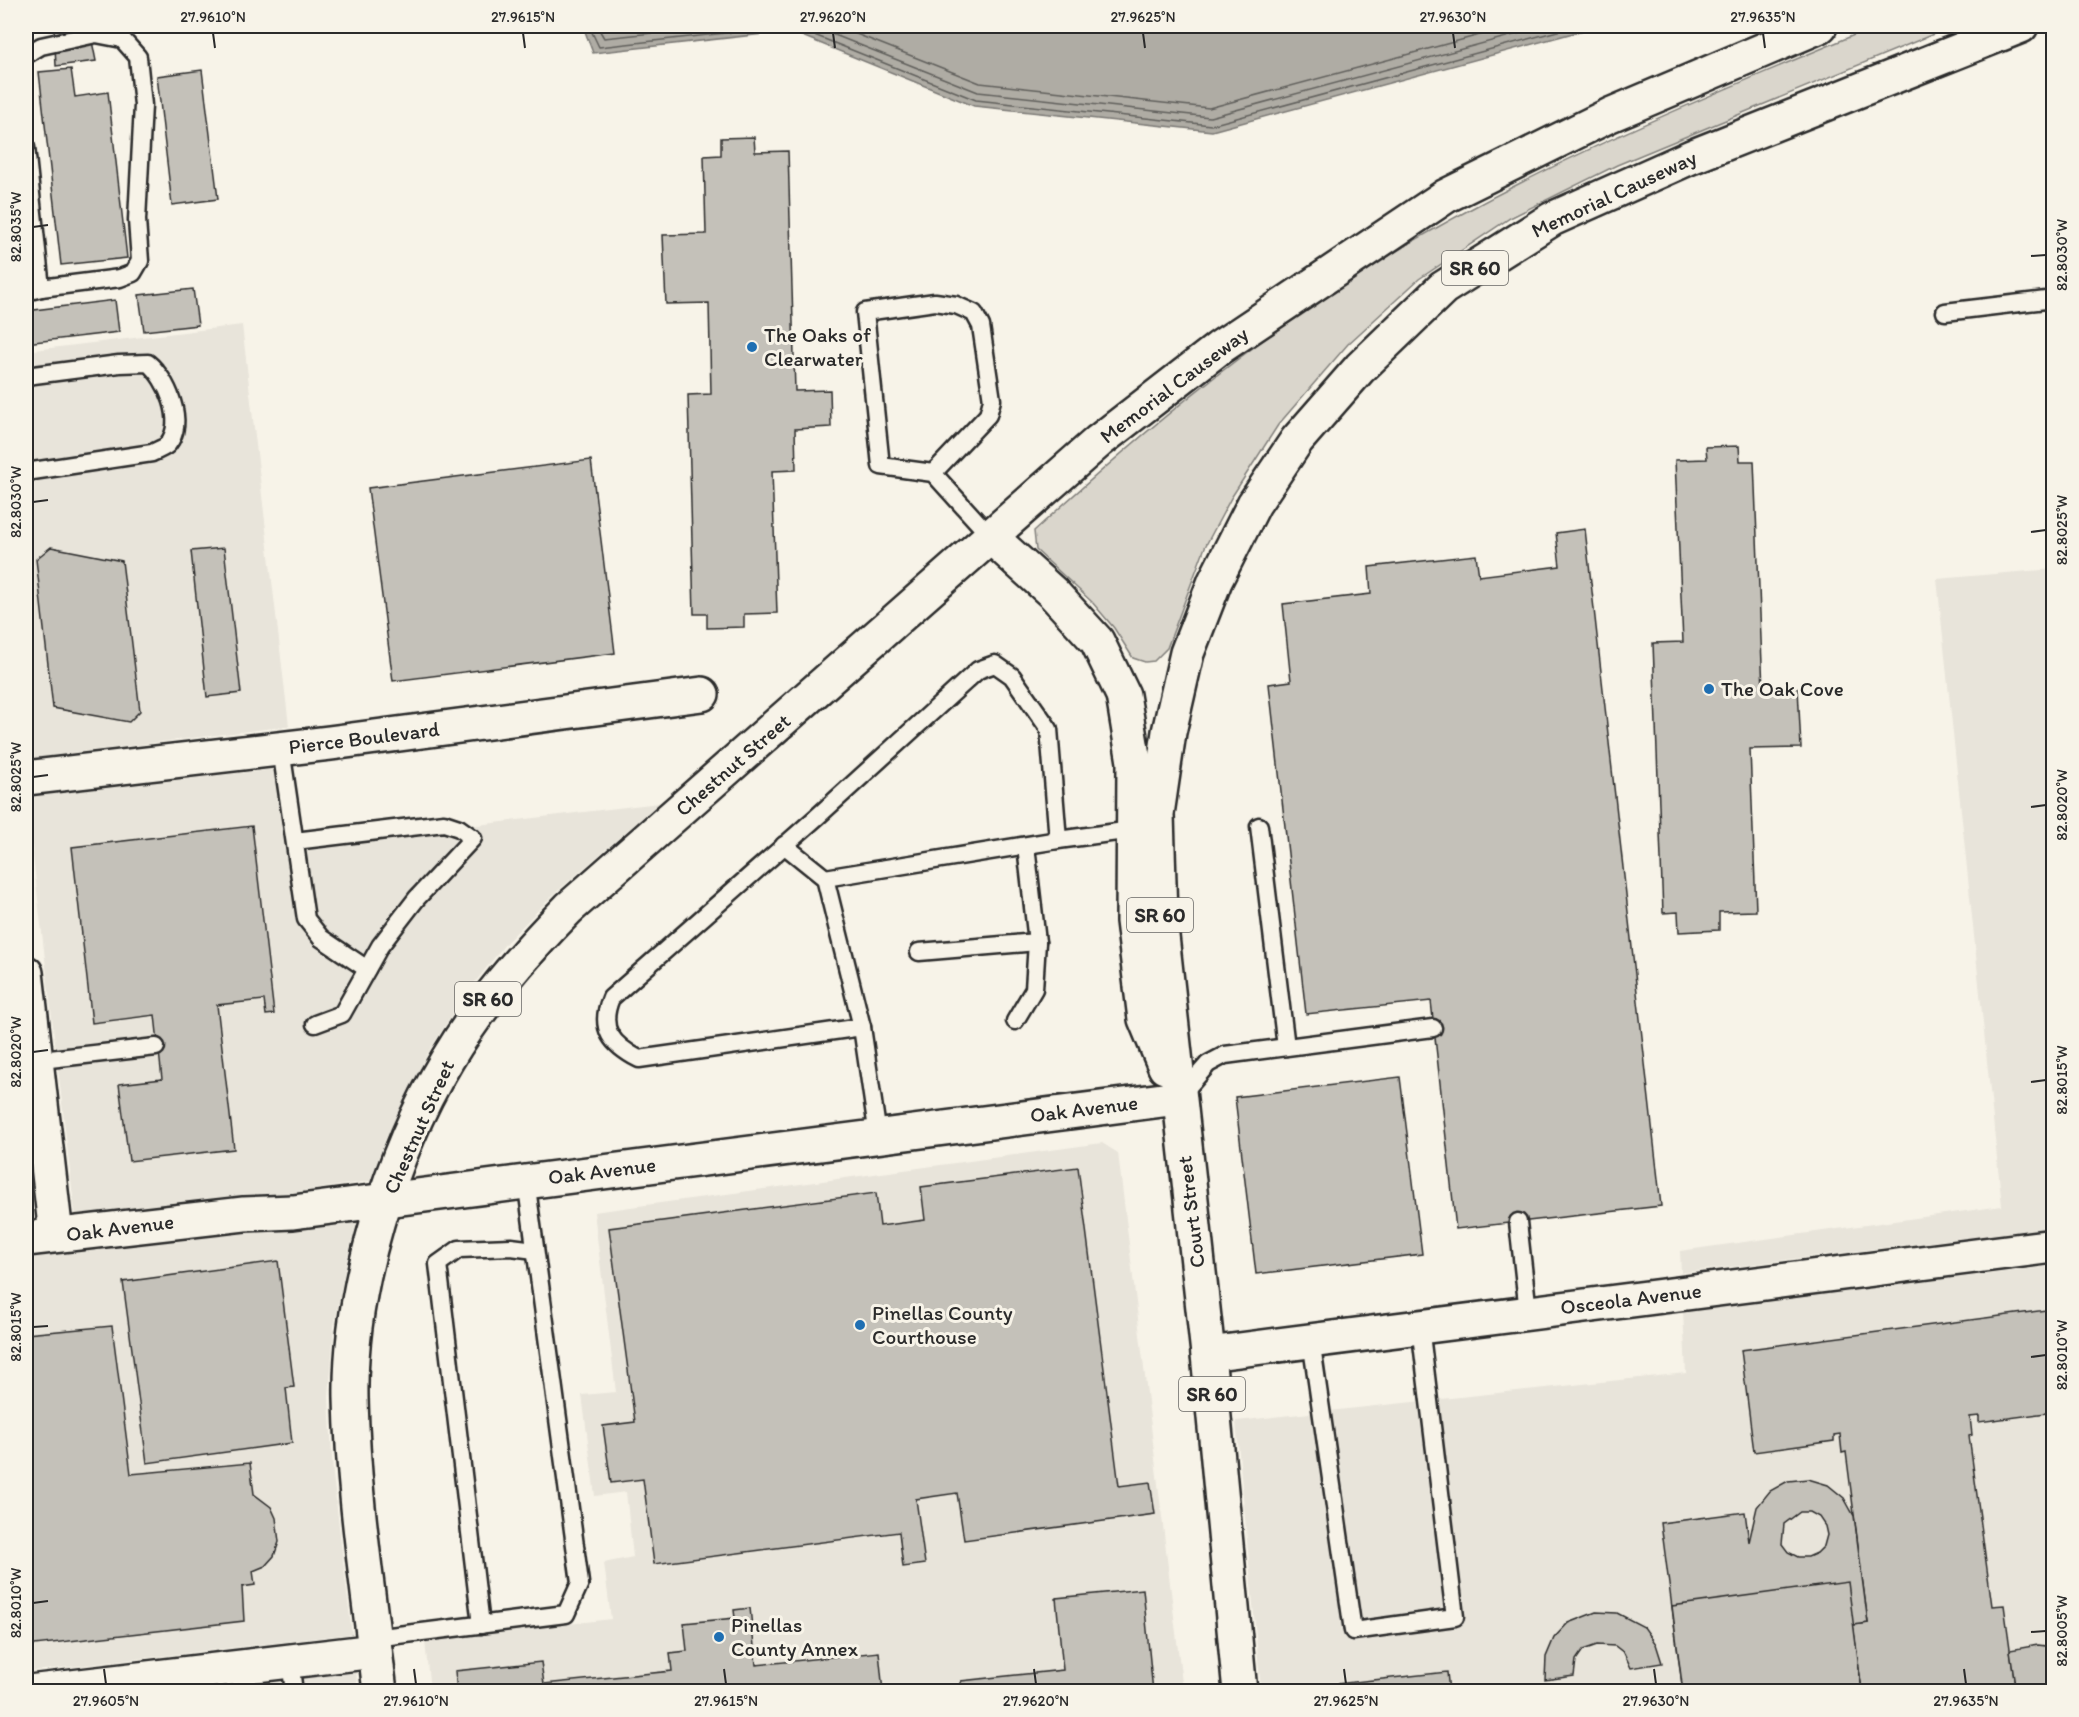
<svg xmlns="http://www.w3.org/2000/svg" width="2079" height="1717" viewBox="0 0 2079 1717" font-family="Itim,sans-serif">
	<rect width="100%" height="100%" fill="#f7f3e8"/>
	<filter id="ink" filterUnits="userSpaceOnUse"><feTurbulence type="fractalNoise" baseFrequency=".0167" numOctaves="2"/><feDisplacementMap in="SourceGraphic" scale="12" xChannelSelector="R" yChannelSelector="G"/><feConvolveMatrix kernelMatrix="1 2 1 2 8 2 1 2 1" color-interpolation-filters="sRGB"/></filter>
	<g filter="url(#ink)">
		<!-- built -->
		<g fill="#e8e4da">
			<path d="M242,325l47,401 -263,33v-408z"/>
			<path d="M2053,569v658l-372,46 -1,-22 322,-45 -65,-627z"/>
			<path d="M284,768l11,79 364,-44 -106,92 -47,48 -44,56 -35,55 -42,86 -15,41 -79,12 -50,2 -166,19 -49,-417z"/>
			<path d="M1102,1143l16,10 65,538h-753l-5,-50 186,-22 -7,-56 29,-6 -7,-65 -31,4 -13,-101 34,-3 -22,-180z"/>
			<path d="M26,1161l6,58 -6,1z"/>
			<path d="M357,1222l-10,37 -13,68 -5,70 4,78 19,159 -326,38v-414l219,-25 52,-2z"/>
			<path d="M2053,1266v425h-792l-25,-270 450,-48 -3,-62z"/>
			<path d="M356,1672l2,19 -165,1z"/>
		</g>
		<!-- green -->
		<path fill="#dad6cc" stroke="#82807c" stroke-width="1.5" d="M1876,26h77l-336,139 -107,53 -91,61 -71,65 -70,81 -47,73 -26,49 -38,101 -13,13 -9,1 -12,-4 -19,-30 -22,-26 -56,-52 -2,-19c103,-94 209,-183 327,-258 162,-103 339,-174 515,-247z"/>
		<!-- water -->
		<path fill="#afaca4" stroke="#7a7874" stroke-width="1.5" d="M583,26h1016l-387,105 -238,-25 -184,-75 -197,22z"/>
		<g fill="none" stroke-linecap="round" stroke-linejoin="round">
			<!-- shore -->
			<g stroke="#605f5b" stroke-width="1.5">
				<path d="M589,26l10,21 189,-21"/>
				<path d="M597,26l7,12 116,-12"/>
				<path d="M792,26l184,74 235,25 365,-99"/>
				<path d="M812,26l166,66 232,25 337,-91"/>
				<path d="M836,26l144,57 229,25 304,-82"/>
			</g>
		</g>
		<!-- building -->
		<g fill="#c4c1b9" stroke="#2b2b2b" stroke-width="1.5" fill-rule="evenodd">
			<path d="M54,26h35l7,35 -40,5z"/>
			<path d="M71,69l4,28 33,-5 19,166 -66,7 -22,-193z"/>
			<path d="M202,70l16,129 -46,6 -15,-129z"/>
			<path d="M754,137l1,15 33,-1 7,240 35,-1 1,37 -36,2 1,41 -24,1 5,142 -33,1v13l-37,1v-14h-13l-6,-219 23,-1 -2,-91 -43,1 -3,-69 43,-1 -2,-78 17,-1v-17z"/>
			<path d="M193,289l5,36 -54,6 -5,-36z"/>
			<path d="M115,300l4,32 -93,11v-32z"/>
			<path d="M1739,446l1,15h14l9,229 35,-2 3,60 -51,1 6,162 -37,1v18l-40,2 -1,-20 -15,1 -10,-270 30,-1 -8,-182 32,-1 -1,-12z"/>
			<path d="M591,460l24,193 -222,28 -25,-193z"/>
			<path d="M1585,529l76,677 -205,23 -25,-228 -125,13 -37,-330 22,-3 -8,-77 88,-10 -2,-27 107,-12 3,21 81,-10 -4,-33z"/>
			<path d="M51,547l71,14 18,150 -11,11 -76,-14 -17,-149z"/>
			<path d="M224,548l17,145 -34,4 -16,-146z"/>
			<path d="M252,826l22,188 -8,1 -2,-15 -47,5 17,144 -105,12 -10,-77 43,-5 -7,-64 -63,8 -20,-176z"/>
			<path d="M1400,1077l22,177 -166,20 -21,-177z"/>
			<path d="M1078,1167l41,319 31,-4 5,32 -191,26 -7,-47 -41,6 9,65 -22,3 -4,-35 -245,32 -11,-85 -32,4 -8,-57 32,-4 -26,-194 267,-35 4,33 45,-6 -4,-33z"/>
			<path d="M278,1261l16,126 -8,1 6,55 -145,20 -24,-181z"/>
			<path d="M2054,1309v103l-75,10v-6l-9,1 2,18 -3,1 23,170 12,-1 12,87h-154l-9,-67 15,-2 -22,-171 -4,1 -2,-19 -6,1v6l-80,11 -13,-102z"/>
			<path d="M112,1326l19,148 119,-11 4,31 17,13 5,11 3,24 -5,14 -9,10 -12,5 2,14 -13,2 2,34 -218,25v-312z"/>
			<path d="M1808,1479l20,6 16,13 10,18 14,107 -15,2 9,67h-179l-22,-169 84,-11 4,30 8,-35 13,-16 18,-10zM1800,1512h10l9,5 6,9 2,9 -3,11 -7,7 -9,4h-10l-10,-5 -6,-8 2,-20z"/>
			<path d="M1848,1582l14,110h-179l-11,-86z"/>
			<path d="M1143,1589l10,103h-191l-1,-11 102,-11 -7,-72z"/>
			<path d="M750,1608l6,57 123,-13 4,40h-426l-2,-21 86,-9 3,22 128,-13 -2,-18 17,-2 -3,-28 51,-5 -1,-8z"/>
			<path d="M1596,1612l21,1 27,14 12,17 6,19 -31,5 -7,-15 -9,-7 -18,-1 -14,5 -7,10 -2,16 -29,4 1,-23 8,-19 14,-15z"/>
			<path d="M2038,1645l16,2v45h-38l-6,-42z"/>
			<path d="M1447,1672l2,20h-130l-1,-6z"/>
		</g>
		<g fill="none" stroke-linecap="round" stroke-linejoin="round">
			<defs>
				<g id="service">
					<path d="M26,55l15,-9 55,-12 26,5 16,18 5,48 -6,115 3,41 -7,12 -13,5 -79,10"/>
					<path d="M26,147l15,141 -15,4"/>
					<path d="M1945,312l109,-13"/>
					<path d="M26,376l93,-12 29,-1c19,16 38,58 20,81 -3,4 -11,6 -16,9l-126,19"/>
					<path d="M933,473l55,-58 4,-15 -11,-74 -7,-13 -18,-8 -21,-3 -70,10 16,154 52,7 58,64"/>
					<path d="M281,749l25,170 15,19 46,31"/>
					<path d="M1259,826l27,221"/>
					<path d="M295,841l149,-18 15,5 14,10 -56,60 -37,48 -38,68 -27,10"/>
					<path d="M784,845l41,33 37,149"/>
					<path d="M825,878l233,-38"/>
					<path d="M919,952l118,-10"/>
					<path d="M1015,1021l19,-32 3,-47 -11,-96"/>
					<path d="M32,1061l124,-14"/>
					<path d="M1181,1095l27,-31 17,-9 208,-27"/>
					<path d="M878,1136l-16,-109 -223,32c-27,-14 -41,-30 -28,-61l207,-182 160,-146 17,-6 17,12 37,53 9,111 74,-10"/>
					<path d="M1518,1222l10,90"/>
					<path d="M1311,1340l42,291 102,-14 -35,-291"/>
					<path d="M481,1625l-43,-361 21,-15 52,-2 24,3"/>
					<path d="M374,1638l192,-24 14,-31 -54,-403"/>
					<path d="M290,1661l4,31"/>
				</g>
				<g id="minor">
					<path d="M26,778l304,-35 372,-49"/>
					<path d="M26,973l30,262"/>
					<path d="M26,1239l218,-25 49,-2 885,-114"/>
					<path d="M1208,1354l846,-108"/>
					<path d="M29,1692l346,-41"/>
				</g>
				<g id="primary">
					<path d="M991,537l62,56 44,48 26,54 11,67 -1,159 12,98 20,48"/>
					<path d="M380,1692c-11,-98 -27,-196 -29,-294 -2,-110 40,-245 96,-338 34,-57 76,-105 122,-152l530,-467 120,-93 227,-152 164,-81 210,-89"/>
					<path d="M1240,1692l-32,-338 -48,-436 -3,-104 12,-82 18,-79 28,-72 39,-77 43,-64 63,-72 83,-80 109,-69 139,-62 330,-131"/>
				</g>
			</defs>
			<!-- service casing -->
			<use href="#service" stroke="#2b2b2b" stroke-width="21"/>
			<!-- minor casing -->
			<use href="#minor" stroke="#2b2b2b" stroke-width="38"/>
			<!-- primary casing -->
			<use href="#primary" stroke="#2b2b2b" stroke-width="38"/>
			<!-- service -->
			<use href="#service" stroke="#f7f3e8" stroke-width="16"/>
			<!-- minor -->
			<use href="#minor" stroke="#f7f3e8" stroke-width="33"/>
			<!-- primary -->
			<use href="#primary" stroke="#f7f3e8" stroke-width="33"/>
		</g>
	</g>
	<!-- ticks -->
	<path fill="none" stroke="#2b2b2b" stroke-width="2" d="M213,33l2,15M523,33l2,15M833,33l2,15M1143,33l2,15M1453,33l2,15M1763,33l2,15M33,227l15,-2M2031,256l15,-1M33,502l15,-2M2031,532l15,-2M33,777l15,-2M2031,807l15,-2M33,1052l15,-2M2031,1082l15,-2M33,1327l15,-1M2031,1357l15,-2M33,1603l15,-2M2031,1632l15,-1M104,1669l2,15M414,1669l2,15M724,1669l2,15M1034,1669l2,15M1344,1669l2,15M1654,1669l2,15M1964,1669l2,15"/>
	<!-- markers -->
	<g fill="#1f6fb2" stroke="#f7f3e8" stroke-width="2">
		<circle cx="752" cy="347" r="6"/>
		<circle cx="1709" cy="689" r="6"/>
		<circle cx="860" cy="1325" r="6"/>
		<circle cx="719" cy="1637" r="6"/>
	</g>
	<g text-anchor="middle" stroke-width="6" stroke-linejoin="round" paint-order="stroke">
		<!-- shield labels -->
		<g fill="#f7f3e8" stroke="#686764" stroke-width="1.5">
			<rect x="1442" y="251" width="66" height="34" rx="4.5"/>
			<rect x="1127" y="898" width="66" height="34" rx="4.5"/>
			<rect x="455" y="982" width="66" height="34" rx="4.5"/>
			<rect x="1179" y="1377" width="66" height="34" rx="4.5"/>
		</g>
		<g font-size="20" font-weight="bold" fill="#2b2b2b">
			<text x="1475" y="275">SR 60</text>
			<text x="1160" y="922">SR 60</text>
			<text x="488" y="1006">SR 60</text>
			<text x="1212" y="1401">SR 60</text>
		</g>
		<!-- street labels -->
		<g font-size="21" fill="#2b2b2b" stroke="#f7f3e8">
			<text transform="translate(1614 194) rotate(-25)" y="7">Memorial Causeway</text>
			<text transform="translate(1174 385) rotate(-37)" y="7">Memorial Causeway</text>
			<text transform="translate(364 738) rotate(-7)" y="7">Pierce Boulevard</text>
			<text transform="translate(733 765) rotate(-41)" y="7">Chestnut Street</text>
			<text transform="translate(1084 1109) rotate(-7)" y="7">Oak Avenue</text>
			<text transform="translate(419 1127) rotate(-66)" y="7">Chestnut Street</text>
			<text transform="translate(602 1171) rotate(-7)" y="7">Oak Avenue</text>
			<text transform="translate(1191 1212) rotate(-97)" y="7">Court Street</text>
			<text transform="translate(120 1228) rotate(-7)" y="7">Oak Avenue</text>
			<text transform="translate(1631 1299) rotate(-7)" y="7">Osceola Avenue</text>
		</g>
		<!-- poi labels -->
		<g font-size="21" fill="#2b2b2b" stroke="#f7f3e8" text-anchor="start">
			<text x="764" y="342">The Oaks of<tspan x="764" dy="24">Clearwater</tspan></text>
			<text x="1721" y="696">The Oak Cove</text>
			<text x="872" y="1320">Pinellas County<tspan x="872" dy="24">Courthouse</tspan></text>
			<text x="731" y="1632">Pinellas<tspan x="731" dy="24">County Annex</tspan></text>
		</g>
	</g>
	<!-- margin -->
	<rect width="2079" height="1717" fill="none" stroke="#f7f3e8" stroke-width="66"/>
	<rect x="33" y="33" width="2013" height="1651" fill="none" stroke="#2b2b2b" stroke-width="2"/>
	<g font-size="15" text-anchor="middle" fill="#2b2b2b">
		<text x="213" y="22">27.9610°N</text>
		<text x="523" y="22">27.9615°N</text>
		<text x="833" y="22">27.9620°N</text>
		<text x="1143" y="22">27.9625°N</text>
		<text x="1453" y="22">27.9630°N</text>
		<text x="1763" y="22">27.9635°N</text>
		<text transform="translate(16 227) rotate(-90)" y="5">82.8035°W</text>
		<text transform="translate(2062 255) rotate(-90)" y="5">82.8030°W</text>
		<text transform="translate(16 502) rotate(-90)" y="5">82.8030°W</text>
		<text transform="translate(2062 530) rotate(-90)" y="5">82.8025°W</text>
		<text transform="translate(16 777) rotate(-90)" y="5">82.8025°W</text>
		<text transform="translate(2062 805) rotate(-90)" y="5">82.8020°W</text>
		<text transform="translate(16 1052) rotate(-90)" y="5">82.8020°W</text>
		<text transform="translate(2062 1080) rotate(-90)" y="5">82.8015°W</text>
		<text transform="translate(16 1327) rotate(-90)" y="5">82.8015°W</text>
		<text transform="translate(2062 1355) rotate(-90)" y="5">82.8010°W</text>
		<text transform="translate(16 1603) rotate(-90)" y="5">82.8010°W</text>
		<text transform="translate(2062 1631) rotate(-90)" y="5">82.8005°W</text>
		<text x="106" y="1706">27.9605°N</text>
		<text x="416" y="1706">27.9610°N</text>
		<text x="726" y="1706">27.9615°N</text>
		<text x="1036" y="1706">27.9620°N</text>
		<text x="1346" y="1706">27.9625°N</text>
		<text x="1656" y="1706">27.9630°N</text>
		<text x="1966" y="1706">27.9635°N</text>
	</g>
</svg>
